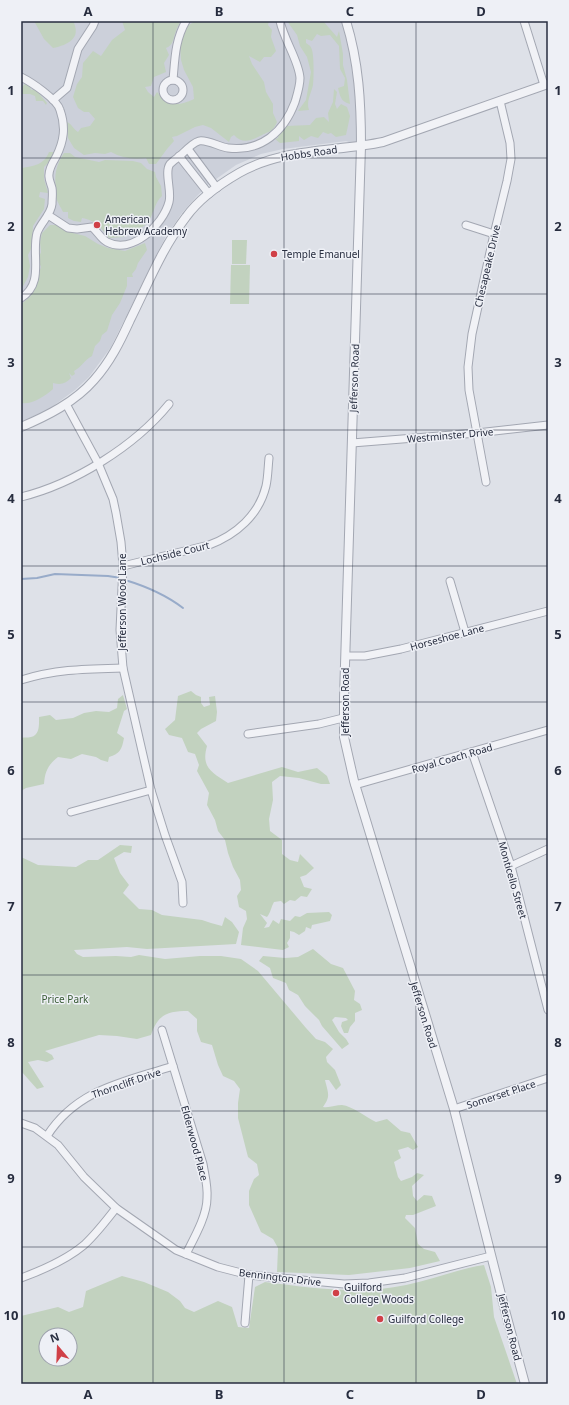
<svg xmlns="http://www.w3.org/2000/svg" width="569" height="1405" viewBox="0 0 569 1405" font-family="'Noto Sans',sans-serif">
	<rect width="100%" height="100%" fill="#dee1e8"/>
	<!-- built -->
	<path fill="#ccd0da" d="M21,21h324l6,17 10,108 -15,-5 -63,8 -22,5 -25,11 -27,19 -12,12 -15,17 -16,23 -55,111 -22,30 -14,13 -26,19 -28,13z"/>
	<!-- green -->
	<g fill="#c2d2bf" fill-rule="evenodd">
		<path d="M34,21h39c9,17 -5,24 -20,27l-9,-9z"/>
		<path d="M122,21h59c-2,3 -4,6 -5,10 -3,7 -2,14 -10,17l3,7 -5,8 2,9 -12,5 -3,9 -6,1 3,5 6,5 3,-5c14,14 19,15 37,7l-1,-12 -9,-17 -3,-10 -1,-14 6,-19 9,-6h74l-1,4 4,5 -1,7 5,14 -5,6h-7l-4,5 -11,-6 3,8 12,18 2,10 7,12v9l4,9c-4,10 -7,9 -17,14 -9,5 -18,8 -26,-1l-3,2 -2,5 -18,-14 -8,-3 -8,2 -18,9 -5,1 2,4 -7,8 -11,15h-7l-3,-6c-13,2 -24,0 -35,-6l-6,2 -10,-1 -11,2 -10,-7 -6,-10 -1,-16c5,2 6,7 11,10l3,-4 9,-2 5,-7 -6,-7h-5l-6,-4 -5,-11 4,-13 5,-7 1,-14 10,-12 8,5 11,-16 13,-10z"/>
		<path d="M287,21h36l14,16 2,-6 4,23v11l4,15 3,24c-9,-2 -10,-8 -12,-16l6,-2 1,-8 -5,-9 -1,-23 -9,-11 -9,1 -4,-2 -5,7 -6,-2v4c3,2 5,3 6,7 2,6 2,29 1,35 -2,9 -7,16 -4,25l-11,1 8,-11 5,-28 -4,-15 -7,-11 -3,-11z"/>
		<path d="M25,84l5,2 1,4 4,-1 12,14 -1,2 -3,-4h-7l-1,-5 -5,-2h-9v-6z"/>
		<path d="M334,89l3,3 -2,12 2,5 4,-5 6,3 3,9 -4,19 -10,2 -5,-4 -3,1 -5,-2 -5,6 -7,-2 -7,4 -5,-4v5l-19,2 -5,-4 3,-1 1,-7 7,-5 24,-1 6,-7 8,-1 5,5 -1,-9 5,-11z"/>
		<path d="M49,152h5l-6,11 -4,4v12l4,14 -8,-1 -1,5 6,2 -1,10 -11,17 -1,21 -4,8 2,11 -2,11 -7,13v-122c13,-2 23,-3 28,-16z"/>
		<path d="M64,153h6l5,4 24,5 6,-2 28,1 8,2 6,6 8,3 1,5 5,9 1,10c-8,7 -8,19 -15,27 -6,8 -16,5 -24,14l-14,1c-9,-11 -12,-17 -27,-20l-1,4 -7,-1 -6,-3v-6h-5c-2,-4 -5,-9 -7,-14 -1,-3 0,-6 0,-9 -2,-14 0,-24 8,-36z"/>
		<path d="M50,225h6l13,7 16,4 13,8 10,4 17,3 20,-8 2,7 -9,13 -2,6 -4,5 1,3h-6v9l-7,17 -8,12 -5,16 -5,4 -2,6 -5,5 -3,10c-8,4 -10,11 -18,15l1,3 -3,2 -3,-3 2,5c-6,6 -10,7 -18,5v6c-8,7 -21,16 -32,14v-99l9,-7 4,-10 7,-20 -3,-7 3,-8 -1,-10 2,-9z"/>
		<path d="M232,240h15l-1,24h-14z"/>
		<path d="M231,265h19l-1,39h-19z"/>
		<path d="M191,691l5,4 5,2v6l3,4 6,-2 -1,-8 6,-1 2,16 -1,9 -15,8 -4,4 10,13c-6,21 4,26 21,37l54,-16 16,5 19,-4 10,8 3,8h-9l-22,-6 -19,-2 -8,6 1,18 -4,19 1,12 12,9v14l8,6 8,2 2,-8 14,14 -8,7 -6,2 4,10 8,2 -5,8 -6,-1 -6,5 -5,-1 -6,4 -3,-3 -7,1c-3,5 -3,10 -7,15l-7,-3 7,9 -3,5 5,-1 4,-7 6,4 2,-5 9,2 5,-5 5,1 7,-4 22,-1 3,3 -2,6 -18,4 -1,4 -5,-2 -1,4 -6,4 -5,-3 -4,-1v7l-3,5 2,4 -6,3 -42,-5 2,-17 4,-9 -1,-8 -7,-4 -2,-11 4,-6 -1,-10 -7,-13 -5,-14 -3,-13 -7,-9 -3,-11 -8,-15 2,-12 -12,-22 2,-6 -4,-11 -7,-2 -6,-14 -13,-3 -4,-6 10,-9 3,-24z"/>
		<path d="M123,695l4,14 -3,2 -7,22 7,5c-2,11 -4,16 -15,19l-1,5 -7,-2 -5,-3 -14,-3 -11,5 -13,-2c-10,8 -13,14 -14,27l-18,4 -5,3v-53c4,-1 6,0 10,-1 9,-2 8,-13 8,-20l11,-2 6,5 17,-2 11,-5 12,-2 13,1 8,-4 1,-9z"/>
		<path d="M120,845l12,1 -1,7 -7,-1 -10,6 6,15 9,12 -6,8 16,16 13,1 10,5 40,5 9,3 11,3 3,-9 7,5 7,10 -3,12 -89,5 -20,-2 -53,3 3,4 6,3 33,-1 15,1 8,-2 26,4 35,-3h21l20,3 17,12 48,57 10,11 9,3 8,7 -7,8 1,5 8,8 6,15 -5,5 -7,-10h-4c3,13 6,16 -2,27 7,1 13,-2 19,-2 10,1 24,12 34,17l11,-3 14,12 9,2 8,14 -5,3 -5,-3 -10,3 3,8 -7,4 4,15 3,4 11,-4 5,-4 7,2 -12,11 1,10 4,5 7,-6 8,1 4,10 -23,9h-7l-1,3 10,10 3,16 6,5 11,3 5,9 -30,7 -61,7 -72,-3 1,-24 -5,-9 -12,-7 -12,-27v-14l5,-12 5,-4 -2,-11 -9,-7 -10,-39v-15l2,-14 -6,-8 -11,-5 -5,-11 -6,-20 -11,-3 -4,-11v-12l-9,-8c-20,0 -30,3 -37,24l-14,4 -20,-3 -18,-1 -54,16 7,4 2,4 -7,3 -9,-2 -10,2 16,25 -7,2 -16,-18v-214l17,8 38,2 12,-7h10z"/>
		<path d="M313,949l18,15 12,4 12,23 -1,9 6,4 2,6 -7,3v8l-5,6 -2,6h-4l-3,-7 1,-4 6,-2 -2,-2 -11,-1 -3,3 7,12 7,7 3,5 -7,5 -20,-23 -3,-6 -14,-14 -7,-11 -9,-5 -3,-7 -13,-5 -3,-10 -11,-7 4,-5 22,2 13,-1z"/>
		<path d="M484,1265l7,22 3,30 23,67h-496v-68l37,-9 11,5 14,-5 3,-16 36,-15 22,6 24,10 12,9 5,7 9,4 24,-11 14,6 6,20 11,1 6,-41 10,-5c46,6 95,13 141,3 26,-5 51,-16 78,-20zM46,1335h24v24h-24z"/>
	</g>
	<g fill="none" stroke-linecap="round" stroke-linejoin="round">
		<!-- stream -->
		<g stroke="#98abc9" stroke-width="2">
			<path d="M21,579l16,-1 18,-4 53,2 13,2"/>
			<path d="M125,580c20,6 41,15 58,28"/>
		</g>
		<defs>
			<g id="minor">
				<path d="M524,21l20,64"/>
				<path d="M21,77c10,5 36,22 39,33 6,17 4,31 -4,47 -3,5 -8,13 -7,20 0,3 2,7 3,11 1,5 0,11 0,16 -1,11 -11,18 -15,29 -6,22 8,50 -16,65"/>
				<path d="M173,80c2,-22 2,-40 13,-59"/>
				<circle cx="173" cy="90" r="10"/>
				<path d="M53,100l14,-12 11,-39 15,-23 2,-5"/>
				<path d="M188,149l29,39"/>
				<path d="M179,156l30,38"/>
				<path d="M48,215l20,13 9,1 15,-2c6,5 9,12 15,15 25,13 56,-17 62,-40 3,-11 -5,-30 1,-38 3,-3 7,-6 10,-8 5,-5 12,-13 19,-15 7,-2 21,6 29,7 33,4 56,-16 67,-46 2,-7 5,-16 5,-24 -1,-17 -16,-38 -20,-57"/>
				<path d="M466,225l28,9"/>
				<path d="M66,404l32,59 15,36 3,14 5,29 2,24 -3,64 3,38 28,122 14,45 17,47 1,21"/>
				<path d="M352,443l125,-10 71,-8"/>
				<path d="M486,482l-17,-92 -1,-23 4,-33 22,-100 13,-53 4,-22 -1,-16 -10,-42"/>
				<path d="M21,497c53,-13 114,-51 148,-93"/>
				<path d="M123,566l86,-21c27,-10 50,-30 57,-59 2,-9 2,-19 3,-28"/>
				<path d="M450,581l15,51"/>
				<path d="M346,656h19l36,-7 147,-38"/>
				<path d="M21,680c36,-11 64,-11 102,-12"/>
				<path d="M248,734l71,-10 24,-6"/>
				<path d="M472,752l39,114 37,144"/>
				<path d="M355,785l193,-55"/>
				<path d="M71,812l80,-22"/>
				<path d="M511,866l37,-17"/>
				<path d="M162,1030l41,134c2,12 5,23 4,34 0,18 -13,40 -21,56"/>
				<path d="M454,1109l94,-31"/>
				<path d="M21,1123l14,5 23,17 26,32 32,31 60,42 42,17 31,8 95,9 25,-1 36,-5 86,-22"/>
				<path d="M47,1136c30,-47 77,-54 126,-70"/>
				<path d="M21,1278c22,-8 45,-18 63,-33 12,-11 22,-24 32,-37"/>
				<path d="M245,1323l4,-48"/>
			</g>
			<g id="tertiary">
				<path d="M346,21c13,42 15,82 15,125l-17,551v40l10,44 100,328 52,205 19,70"/>
				<path d="M21,427c26,-11 54,-25 73,-47 16,-18 26,-38 36,-60 17,-34 32,-72 56,-103 13,-18 34,-33 53,-44 44,-25 96,-21 144,-31l165,-58"/>
			</g>
		</defs>
		<!-- minor casing -->
		<use href="#minor" stroke="#a3a7b2" stroke-width="9"/>
		<!-- tertiary casing -->
		<use href="#tertiary" stroke="#a3a7b2" stroke-width="10"/>
		<!-- minor -->
		<use href="#minor" stroke="#f1f2f6" stroke-width="7"/>
		<!-- tertiary -->
		<use href="#tertiary" stroke="#f1f2f6" stroke-width="8"/>
	</g>
	<!-- grid -->
	<path fill="none" stroke="#272d3f" stroke-width="1" stroke-opacity="0.55" d="M153,21v1363M284,21v1363M416,21v1363M21,158h527M21,294h527M21,430h527M21,566h527M21,702h527M21,839h527M21,975h527M21,1111h527M21,1247h527"/>
	<!-- markers -->
	<g fill="#d04047" stroke="#eef0f6" stroke-width="1.5">
		<circle cx="97" cy="225" r="4"/>
		<circle cx="274" cy="254" r="4"/>
		<circle cx="336" cy="1293" r="4"/>
		<circle cx="380" cy="1319" r="4"/>
	</g>
	<g text-anchor="middle" stroke-width="3" stroke-linejoin="round" paint-order="stroke">
		<!-- street labels -->
		<g font-size="10" fill="#272d3f" stroke="#eef0f6">
			<text transform="translate(309 153) rotate(-8)" y="4">Hobbs Road</text>
			<text transform="translate(487 266) rotate(-77)" y="4">Chesapeake Drive</text>
			<text transform="translate(354 378) rotate(-88)" y="4">Jefferson Road</text>
			<text transform="translate(450 435) rotate(-5)" y="4">Westminster Drive</text>
			<text transform="translate(175 553) rotate(-14)" y="4">Lochside Court</text>
			<text transform="translate(122 602) rotate(-90)" y="4">Jefferson Wood Lane</text>
			<text transform="translate(447 637) rotate(-15)" y="4">Horseshoe Lane</text>
			<text transform="translate(345 702) rotate(-90)" y="4">Jefferson Road</text>
			<text transform="translate(452 758) rotate(-16)" y="4">Royal Coach Road</text>
			<text transform="translate(513 880) rotate(74)" y="4">Monticello Street</text>
			<text transform="translate(424 1015) rotate(73)" y="4">Jefferson Road</text>
			<text transform="translate(126 1083) rotate(-19)" y="4">Thorncliff Drive</text>
			<text transform="translate(501 1094) rotate(-18)" y="4">Somerset Place</text>
			<text transform="translate(195 1143) rotate(75)" y="4">Elderwood Place</text>
			<text transform="translate(280 1277) rotate(7)" y="4">Bennington Drive</text>
			<text transform="translate(510 1327) rotate(76)" y="4">Jefferson Road</text>
		</g>
		<!-- poi labels -->
		<g font-size="10" fill="#272d3f" stroke="#eef0f6" text-anchor="start">
			<text x="105" y="223">American<tspan x="105" dy="12">Hebrew Academy</tspan></text>
			<text x="282" y="258">Temple Emanuel</text>
			<text x="344" y="1291">Guilford<tspan x="344" dy="12">College Woods</tspan></text>
			<text x="388" y="1323">Guilford College</text>
		</g>
		<!-- park labels -->
		<g font-size="10" fill="#385b34" stroke="#eef0f6">
			<text x="65" y="1003">Price Park</text>
		</g>
	</g>
	<!-- border -->
	<rect width="569" height="1405" fill="none" stroke="#eef0f6" stroke-width="44"/>
	<!-- north arrow -->
	<g transform="translate(58 1347) rotate(341)"><circle r="19" fill="#eef0f6" stroke="#9ea2ad"/>
	<path d="M0-3L7 15L0 10L-7 15Z" fill="#d04047"/>
	<text y="-6" font-size="11" font-weight="bold" text-anchor="middle" fill="#272d3f">N</text>
	</g>
	<rect x="22" y="22" width="525" height="1361" fill="none" stroke="#272d3f" stroke-width="1.5"/>
	<g font-size="13" text-anchor="middle" font-weight="bold" fill="#272d3f">
		<text x="88" y="16">A</text>
		<text x="219" y="16">B</text>
		<text x="350" y="16">C</text>
		<text x="481" y="16">D</text>
		<text x="11" y="95">1</text>
		<text x="558" y="95">1</text>
		<text x="11" y="231">2</text>
		<text x="558" y="231">2</text>
		<text x="11" y="367">3</text>
		<text x="558" y="367">3</text>
		<text x="11" y="503">4</text>
		<text x="558" y="503">4</text>
		<text x="11" y="639">5</text>
		<text x="558" y="639">5</text>
		<text x="11" y="775">6</text>
		<text x="558" y="775">6</text>
		<text x="11" y="911">7</text>
		<text x="558" y="911">7</text>
		<text x="11" y="1047">8</text>
		<text x="558" y="1047">8</text>
		<text x="11" y="1183">9</text>
		<text x="558" y="1183">9</text>
		<text x="11" y="1320">10</text>
		<text x="558" y="1320">10</text>
		<text x="88" y="1399">A</text>
		<text x="219" y="1399">B</text>
		<text x="350" y="1399">C</text>
		<text x="481" y="1399">D</text>
	</g>
</svg>
